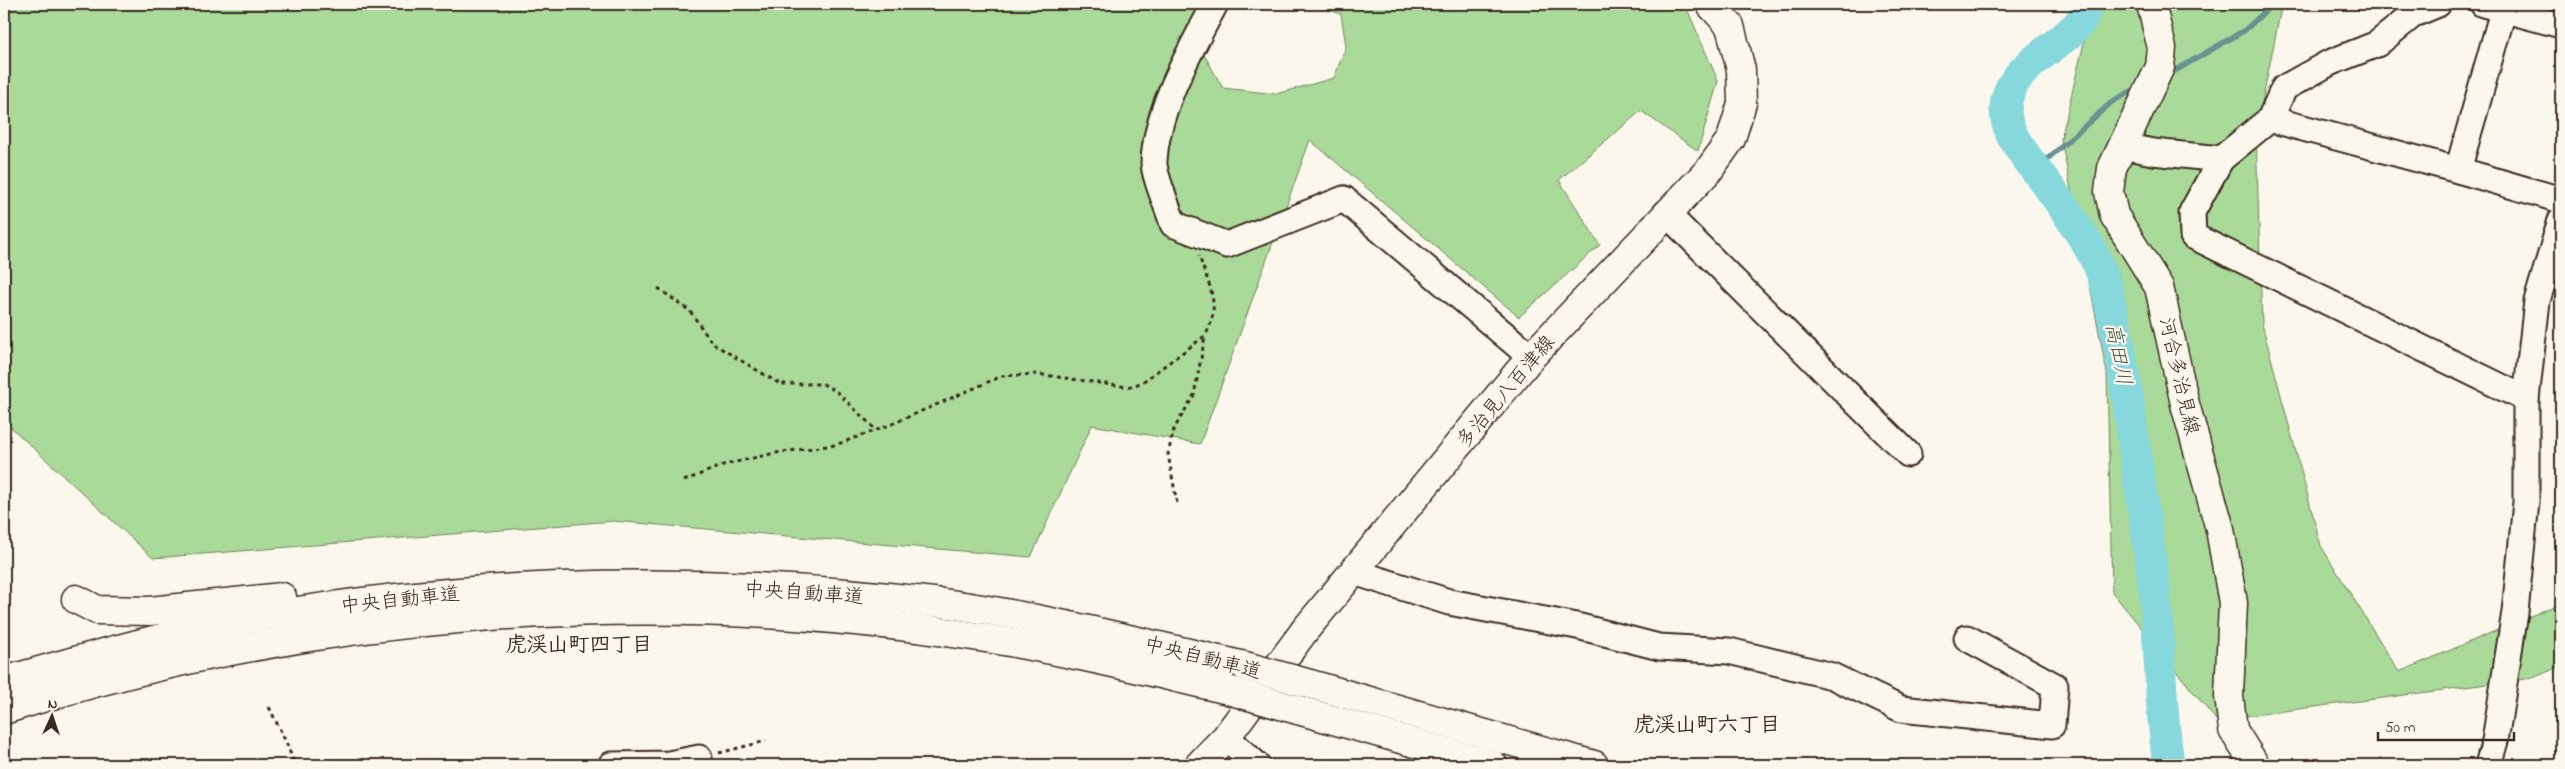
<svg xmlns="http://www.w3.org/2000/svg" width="2565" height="769" viewBox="0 0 2565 769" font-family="'Indie Flower','Klee One',sans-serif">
	<rect width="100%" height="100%" fill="#fbf7ec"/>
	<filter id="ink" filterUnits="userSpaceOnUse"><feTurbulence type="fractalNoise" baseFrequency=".02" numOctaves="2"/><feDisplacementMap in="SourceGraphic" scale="10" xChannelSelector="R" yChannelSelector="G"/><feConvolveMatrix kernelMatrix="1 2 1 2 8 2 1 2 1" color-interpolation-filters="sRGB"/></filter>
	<g filter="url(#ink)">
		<!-- green -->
		<g fill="#a9da9a" stroke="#72825c">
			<path d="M4,4h1221l-27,40 25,44 53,6 58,-16 12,-32 -5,-32 -29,-10h373l33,77 -20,70 -57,-40 -82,69 41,65 -81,72 -209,-177 -110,304 -108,-19 -61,132 -418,-36 -460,37 -149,-137z"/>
			<path d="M2093,4h189l-26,128 6,192 59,222 78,126 162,-69v63l-28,12 -317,42 -104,-128 -5,-219 -46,-234z"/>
		</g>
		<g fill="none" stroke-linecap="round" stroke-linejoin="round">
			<!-- stream -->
			<g stroke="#689291" stroke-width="5.5">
				<path d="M2166,76l79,-46 28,-26"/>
				<path d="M2036,169l77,-68 28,-15"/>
			</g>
			<!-- river -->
			<path stroke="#86d8dd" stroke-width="32" d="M2086,4c3,37 -87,55 -80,112 2,19 19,39 30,54 20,26 62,83 69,113 17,64 25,131 34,197 6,42 14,85 17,128 5,52 4,105 13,157"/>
			<defs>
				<g id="minor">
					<path d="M1215,4c-25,48 -58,102 -61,157 -1,13 15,49 19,63l54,21 117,-46 187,158"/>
					<path d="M2438,4l-24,10 -37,30 -48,19 -45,25 -14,31 188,51 103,30"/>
					<path d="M2483,4l78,21"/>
					<path d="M2122,146l31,6 68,7 49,-40"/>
					<path d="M2221,159l-29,53 1,24 333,163"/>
					<path d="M2458,170l47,-166"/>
					<path d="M1666,213l242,241"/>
					<path d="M1354,572l95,30 128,24 82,21 70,4 103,25 69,33 151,16 3,-39 -88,-48"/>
					<path d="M1226,737l31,28"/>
					<path d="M611,765l58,-1 30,-6"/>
					<path d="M2488,765l7,-24 20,-129 11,-110v-103l11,-98 24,-81"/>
				</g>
				<g id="major">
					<path d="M2151,4l11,44 -2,19 -48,101 -3,24 5,23 45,72 26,117 35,125 13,74 -4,93 4,34 22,35"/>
					<path d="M1199,765l27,-28 79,-107 226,-273 178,-187 22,-31 11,-36 -1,-33 -11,-44 -20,-22"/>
				</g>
				<g id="highway">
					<path d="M76,599l21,11 53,1 132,-14"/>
					<path d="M4,681c87,-25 174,-50 264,-65 221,-38 452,-41 674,-13 102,14 203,40 303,63"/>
					<path d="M1310,684l284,81"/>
					<path d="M4,710c304,-99 646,-124 962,-75 88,13 175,34 262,55"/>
					<path d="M1298,710l195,55"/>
				</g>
			</defs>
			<!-- minor casing -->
			<use href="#minor" stroke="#3b2a1e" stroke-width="29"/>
			<!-- major casing -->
			<use href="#major" stroke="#3b2a1e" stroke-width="31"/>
			<!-- highway casing -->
			<use href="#highway" stroke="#3b2a1e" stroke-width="31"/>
			<!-- path -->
			<g stroke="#3b2a1e" stroke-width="3" stroke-dasharray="4 4" stroke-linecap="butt">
				<path d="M658,288l32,23 22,32 68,41h43l14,8 39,38"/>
				<path d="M684,481l39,-16 52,-12 60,-8 50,-18 117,-51 35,-2 90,13 14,-4 64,-47c17,-30 4,-50 -6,-80"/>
				<path d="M1177,503l-9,-49 6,-25 20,-34 11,-58"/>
				<path d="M269,707l17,35 9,23"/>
				<path d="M719,753l47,-12"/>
			</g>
			<!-- minor -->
			<use href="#minor" stroke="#fbf7ec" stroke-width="25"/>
			<!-- major -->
			<use href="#major" stroke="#fbf7ec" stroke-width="28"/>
			<!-- highway -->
			<use href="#highway" stroke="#fbf7ec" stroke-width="28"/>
			<defs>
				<g id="highway-bridge">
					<path d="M1245,666l65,18"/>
					<path d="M1228,690l70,20"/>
				</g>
			</defs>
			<!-- highway-bridge casing -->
			<use href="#highway-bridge" stroke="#3b2a1e" stroke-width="31" stroke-linecap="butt"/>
			<!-- highway-bridge -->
			<use href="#highway-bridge" stroke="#fbf7ec" stroke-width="28"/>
		</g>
	</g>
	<g text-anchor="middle" stroke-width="4.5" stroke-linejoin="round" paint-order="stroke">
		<!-- street labels -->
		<g font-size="20" fill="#3b2a1e" stroke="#fbf7ec">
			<text transform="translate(2180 376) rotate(77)" y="7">河合多治見線</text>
			<text transform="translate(1505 391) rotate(-50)" y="7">多治見八百津線</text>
			<text transform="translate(804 592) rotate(4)" y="7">中央自動車道</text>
			<text transform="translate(400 599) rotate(-6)" y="7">中央自動車道</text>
			<text transform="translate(1203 657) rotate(14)" y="7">中央自動車道</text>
		</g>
		<!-- water labels -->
		<g font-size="21" font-style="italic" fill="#4e564e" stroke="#fbf7ec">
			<text transform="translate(2119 354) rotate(79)" y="7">高田川</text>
		</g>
		<!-- neighbourhood labels -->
		<g font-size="21" font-weight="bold" fill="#3b2a1e" stroke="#fbf7ec">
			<text x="579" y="651">虎渓山町四丁目</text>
			<text x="1707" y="731">虎渓山町六丁目</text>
		</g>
	</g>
	<!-- margin -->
	<rect width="2565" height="769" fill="none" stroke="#fbf7ec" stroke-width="20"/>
	<rect x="10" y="10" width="2545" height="749" fill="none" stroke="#3b2a1e" stroke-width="2" filter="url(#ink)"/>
	<!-- north arrow -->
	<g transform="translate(52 716) rotate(3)" stroke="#fbf7ec" stroke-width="4" paint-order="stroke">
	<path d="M0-4L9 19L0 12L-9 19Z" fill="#3b2a1e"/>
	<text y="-8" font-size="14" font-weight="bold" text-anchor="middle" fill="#3b2a1e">N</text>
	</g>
	<!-- scale -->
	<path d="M2378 732v8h136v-8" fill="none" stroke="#3b2a1e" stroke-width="2.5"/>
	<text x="2385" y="732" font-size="15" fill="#3b2a1e" stroke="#fbf7ec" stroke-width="4" paint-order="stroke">50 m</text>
</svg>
